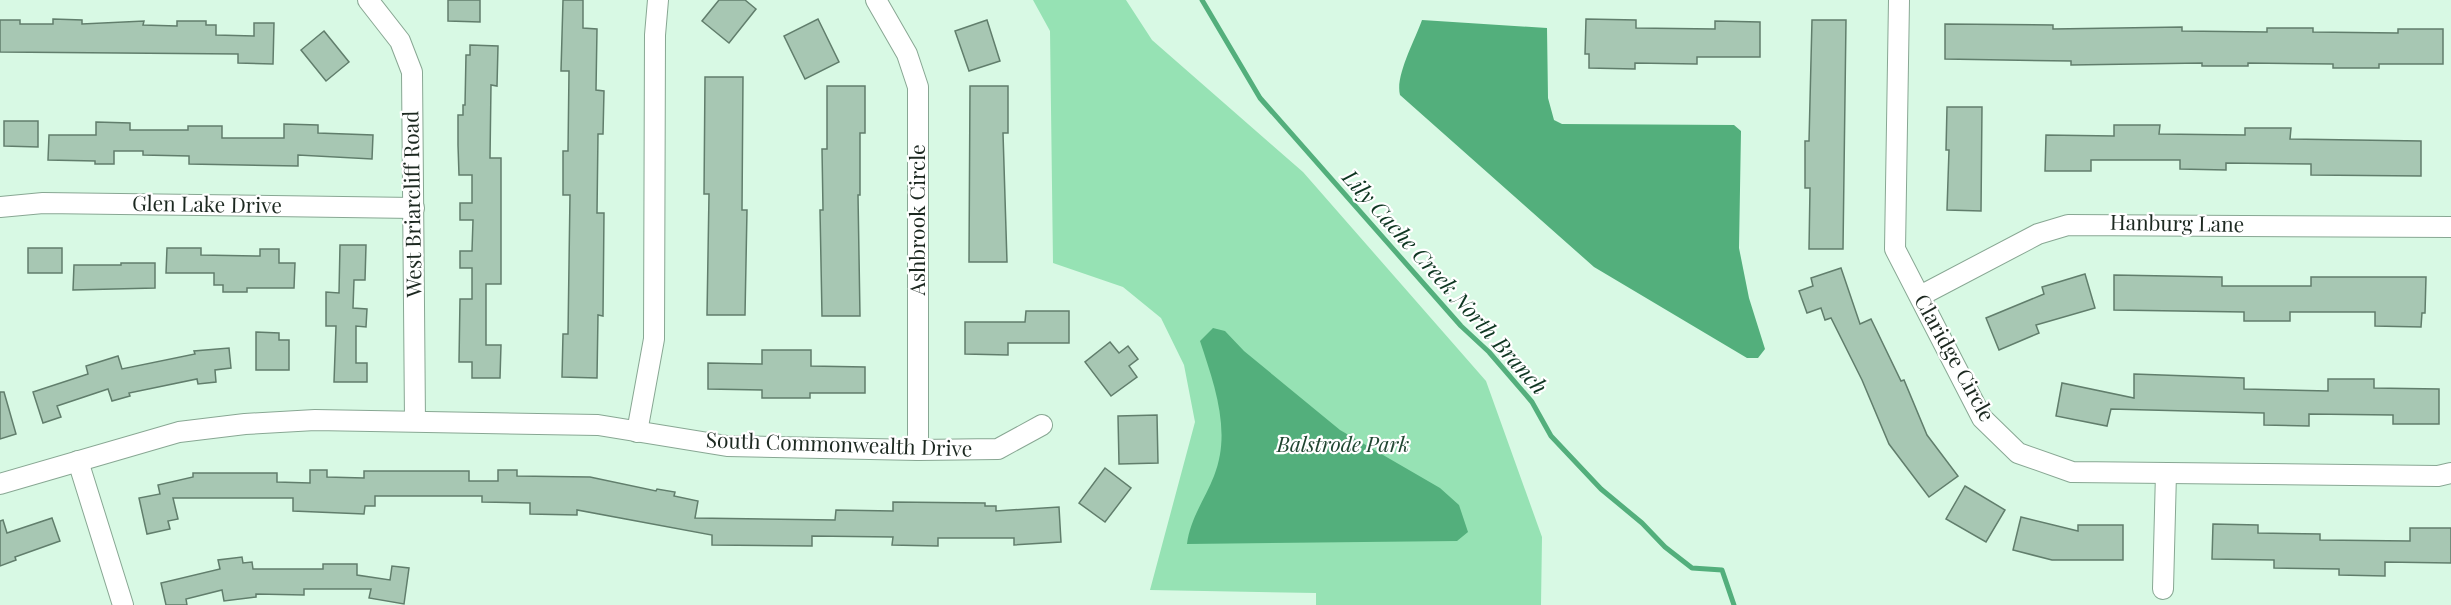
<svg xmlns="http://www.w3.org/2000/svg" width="2451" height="605" viewBox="0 0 2451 605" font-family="'Playfair Display',serif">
	<rect width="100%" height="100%" fill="#d8f9e4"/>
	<!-- green -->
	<path fill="#96e2b4" d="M1033,0h93l26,40 151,132 183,209 56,156 -1,68h-225v-12l-166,-3 45,-168 -11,-57 -23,-47 -38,-31 -70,-24 -3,-232z"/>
	<!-- water -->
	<g fill="#53af7c">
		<path d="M1422,20l125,8 1,70 6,22 8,4 172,1 7,6 -2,117 10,50 16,51 -7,9h-11l-153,-91 -194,-172c-5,-19 15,-55 22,-75z"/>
		<path d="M1213,328l12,3 19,20 96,79 100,58 19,17 9,27 -11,9 -270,3c3,-25 18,-45 27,-68 18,-45 0,-92 -14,-135z"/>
	</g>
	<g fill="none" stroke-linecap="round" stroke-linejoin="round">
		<!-- stream -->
		<path stroke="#53af7c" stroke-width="5" d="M1202,0l58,98 201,228 28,26 43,50 19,34 50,53 41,34 23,24 27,21 30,2 12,35"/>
	</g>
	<!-- building -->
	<g fill="#a7c7b3" stroke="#617e6c" stroke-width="1.5">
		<path d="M448,0h32v22l-32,-1z"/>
		<path d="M563,0h20v28l14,1 -1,61 8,1 -1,43h-5l-1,79h7l-1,103 -5,-1 -1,63 -35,-1 1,-43h5l2,-139h-7v-44h5l1,-80h-8z"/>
		<path d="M719,0h26l11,9 -27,34 -27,-22z"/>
		<path d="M53,19l29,1v4l62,-3 -1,4 34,1v-5h29v4h10v10l38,1v-13h20l-1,41 -35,-1v-9l-238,-2v-32h20v4h33z"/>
		<path d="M818,19l21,43 -34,17 -21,-43z"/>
		<path d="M1586,19l50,1v8l79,1v-8l45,1v35h-63v7l-62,-1v6l-46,-1v-14h-4z"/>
		<path d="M987,20l13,41 -31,10 -14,-40z"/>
		<path d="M1812,20h34l-3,229h-34l1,-61h-5v-47h4z"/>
		<path d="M1945,24l108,1v4l129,-2v4l85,1v-4h46v4l85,1v-4h45v35h-64v4h-46v-4l-85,-1v3h-46v-3l-131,2v-4l-126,-2z"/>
		<path d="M324,31l25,31 -23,19 -25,-31z"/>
		<path d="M470,45l28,1 -1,40 -6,-1 -1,73h11v126h-15v61h15l-1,33h-28v-16h-13l1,-63h12v-31h-12v-17h12l1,-31h-13v-17h12v-28h-13l-1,-30v-30h5v-10h2l1,-50h4z"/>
		<path d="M705,77h38l-1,133h5l-2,105h-38l2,-121h-5z"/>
		<path d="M827,86h38v47h-5v62h-2l2,121h-38l-2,-106h3l-1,-61h5z"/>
		<path d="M970,86h38v47h-5l4,129h-38z"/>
		<path d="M1947,107h35l-1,104 -34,-1 2,-60h-3z"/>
		<path d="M4,121h34v26l-34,-1z"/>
		<path d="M96,122l34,1v7h58v-4h34v12h62v-14l34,1v8l55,2 -1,24 -74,-4v11l-109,-2v-8l-46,-1v-4h-29v13h-19v-3l-47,-1 1,-25h47z"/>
		<path d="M2114,125h46l-1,9 86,1v-7h46l-1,11 131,2v35l-110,-1v-11l-85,-1v7l-46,-1v-9h-89v11h-46l1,-36 68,1z"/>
		<path d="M340,245h26l-1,35h-11l-1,28 14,1 -1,18 -10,-1v37h11v19h-33l2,-56h-10v-34l13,1z"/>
		<rect x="28" y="248" width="34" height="25"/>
		<path d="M167,248h34v7l59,1v-7h19v14h16l-1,25h-47v4h-24v-7h-9v-12h-48z"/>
		<path d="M121,263h34v25l-82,2 1,-25h47z"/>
		<path d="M1841,268l19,56 11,-5 30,62 3,-1 23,55 31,41 -29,21 -40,-53 -27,-64 -31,-62 -6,2 -4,-12 -14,5 -8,-22 14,-5 -2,-8z"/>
		<path d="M2085,274l10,34 -59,17 3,8 -40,17 -13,-32 58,-24 -2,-7z"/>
		<path d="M2114,275l108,2v9h89v-9h115l-1,36h-3l-1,14 -46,-1v-14h-85v9h-46v-9l-130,-2z"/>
		<path d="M1026,311h43v32h-61v12l-43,-1v-32h60z"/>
		<path d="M256,332l23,1v7h10v30h-33z"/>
		<path d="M1110,342l9,11 9,-7 10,13 -9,7 8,11 -26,19 -26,-34z"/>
		<path d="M229,348l2,20 -16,2 1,12 -18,2 -1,-5 -68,14 1,3 -18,5 -4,-12 -51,17 4,11 -18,6 -10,-31 55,-18 -2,-8 32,-10 4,13 73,-15 -1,-3z"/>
		<path d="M762,350h49v16l54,1v26h-55v5h-48v-8l-54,-1v-26l54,1z"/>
		<path d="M2134,374l110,4v11l84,2v-12h46v9l65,1v35h-46v-9l-84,-1v12l-45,-1v-12l-153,-4 -4,17 -51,-10 6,-33 72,15z"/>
		<path d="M0,392h4l12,42 -16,5z"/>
		<path d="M1157,415l1,48 -39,1 -1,-48z"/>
		<path d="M1105,468l26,20 -26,34 -26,-19z"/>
		<path d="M310,470h17v7l37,1v-7h105v10h29v-11h19v6l73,1 66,14 1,-2 18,3 -1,4 24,5 -3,17 140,2 1,-10 57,1v-9l92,1v3h11v5l63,-4 2,35 -47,3v-7h-76v8l-46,-1 1,-8 -81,-1v10l-100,-1v-10l-135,-25v5l-47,-1v-11l-48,-1v-6h-107v10h-10l-1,8 -71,-3v-13h-120l5,21 -10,2 2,8 -23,5 -8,-36 21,-4 -2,-9 35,-8v-4h84v9l33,1z"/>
		<path d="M1965,486l40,24 -19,32 -40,-23z"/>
		<path d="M2021,517l57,14v-6h45v35h-71l-39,-10z"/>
		<path d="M52,518l8,23 -45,16 1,3 -16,6v-45l3,-1 4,13z"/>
		<path d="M2213,524l45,1v8l62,1v6l90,1v-13h41v35l-66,-1v14l-46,-1v-6l-65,-1v-8l-62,-1z"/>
		<path d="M242,557l1,6 9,-1 1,7h70v-5h34v11l33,5 2,-14 17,2 -5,36 -35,-6 2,-9h-67v6l-48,-1v3l-32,4 -2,-11 -36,9 1,6h-21l-5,-22 59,-14 -2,-9z"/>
	</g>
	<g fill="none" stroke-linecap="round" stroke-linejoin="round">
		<defs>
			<g id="minor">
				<path d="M368,0l32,41 12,31 3,349"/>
				<path d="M876,0l31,54 11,33v363"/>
				<path d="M1899,0l-4,249 87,169 36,35 54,19 366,4 13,-3"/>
				<path d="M0,207l43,-4 371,5"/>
				<path d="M1920,296l118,-62 30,-9 383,2"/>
				<path d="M637,432l17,-93 1,-304 3,-35"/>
				<path d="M78,461l45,144"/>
				<path d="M0,484l179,-52 66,-8 70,-4 283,5 129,21 191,4 80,-1 44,-24"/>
				<path d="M2163,589l3,-116"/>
			</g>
		</defs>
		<!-- minor casing -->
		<use href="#minor" stroke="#88a793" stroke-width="22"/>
		<!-- minor -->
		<use href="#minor" stroke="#fff" stroke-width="20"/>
	</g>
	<g text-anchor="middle" stroke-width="4.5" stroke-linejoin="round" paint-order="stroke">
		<!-- street labels -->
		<g font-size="21" fill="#1c2820" stroke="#fff">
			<text transform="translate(413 204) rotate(-91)" y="7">West Briarcliff Road</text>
			<text transform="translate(207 205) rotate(1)" y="7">Glen Lake Drive</text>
			<text transform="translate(918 220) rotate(-90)" y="7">Ashbrook Circle</text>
			<text transform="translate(2177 224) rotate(1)" y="7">Hanburg Lane</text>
			<text transform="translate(1954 358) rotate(61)" y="7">Claridge Circle</text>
			<text transform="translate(839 445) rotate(2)" y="7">South Commonwealth Drive</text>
		</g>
		<!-- park labels -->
		<g font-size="21" font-style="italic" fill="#204631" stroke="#fff">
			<text x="1343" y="452">Balstrode Park</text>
		</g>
		<!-- water labels -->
		<g font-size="22" font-style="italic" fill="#0e3621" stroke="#fff">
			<text transform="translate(1445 282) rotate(48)" y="8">Lily Cache Creek North Branch</text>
		</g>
	</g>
</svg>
